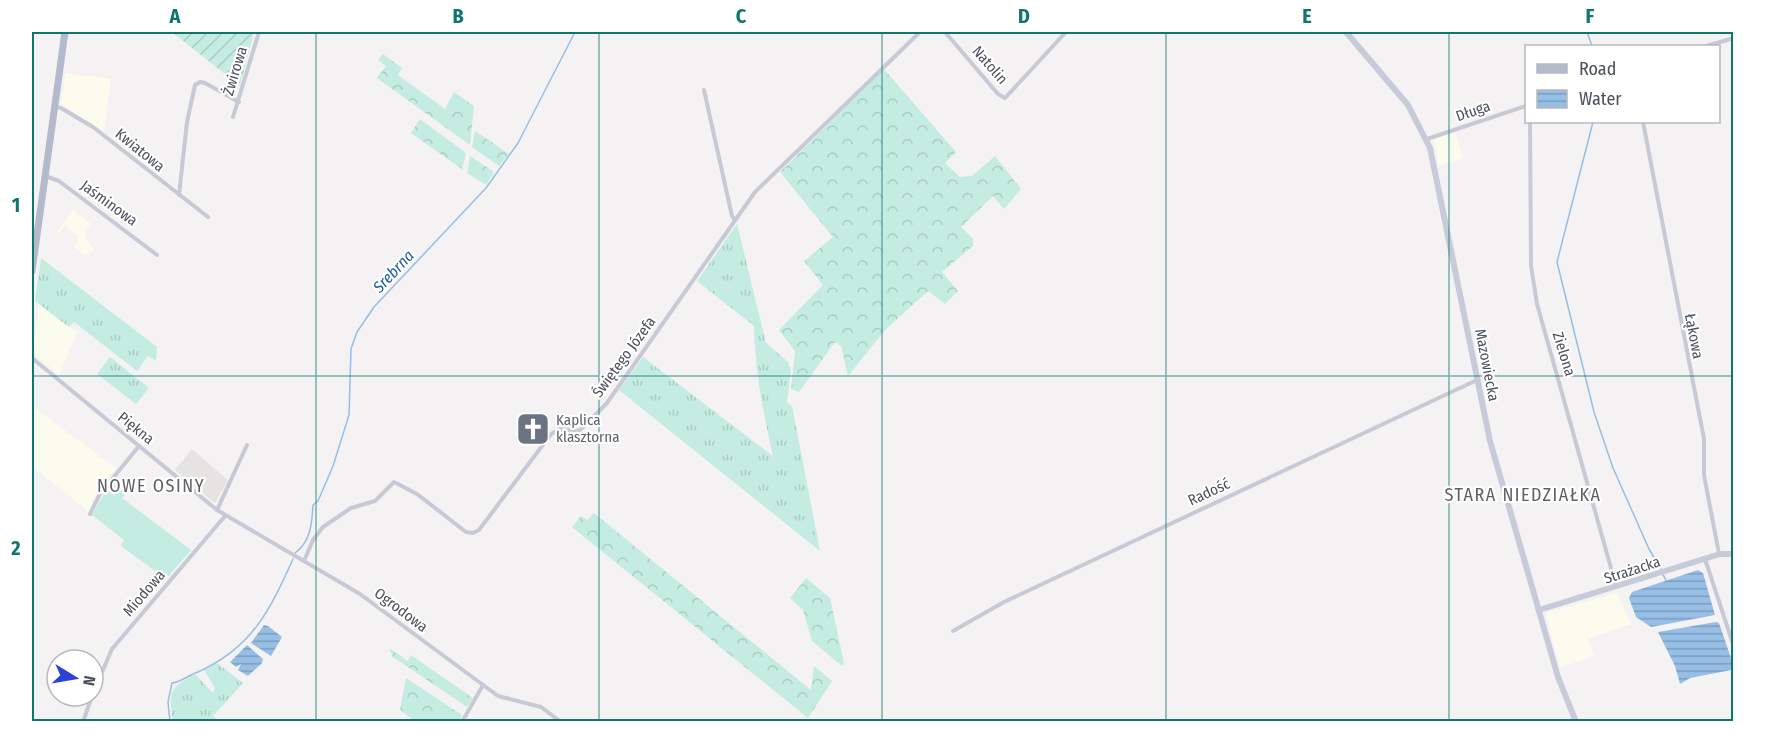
<svg xmlns="http://www.w3.org/2000/svg" width="1765" height="753" viewBox="0 0 1765 753" font-family="'Fira Sans Condensed',sans-serif">
	<defs>
		<pattern id="grass-tufts" width="24" height="20" patternUnits="userSpaceOnUse" patternTransform="scale(1.5)"><rect width="24" height="20" fill="#c5ece0"/><path d="M3 7l-1-3M5 7V3M7 7l1-3M15 17l-1-3M17 17v-4M19 17l1-3" fill="none" stroke="#abccc3"/></pattern>
		<pattern id="forest-crowns" width="20" height="18" patternUnits="userSpaceOnUse" patternTransform="scale(1.5)"><rect width="20" height="18" fill="#c5ece0"/><path d="M2 6a3 3 0 1 1 6 0M12 15a3 3 0 1 1 6 0" fill="none" stroke="#abccc3"/></pattern>
		<pattern id="garden-furrows" width="10" height="10" patternUnits="userSpaceOnUse" patternTransform="scale(1.5)"><rect width="10" height="10" fill="#c5ece0"/><path d="M-1 1l2-2M0 10L10 0M9 11l2-2" fill="none" stroke="#abccc3"/></pattern>
		<pattern id="water-rules" width="6" height="5" patternUnits="userSpaceOnUse" patternTransform="scale(1.5)"><rect width="6" height="5" fill="#97bee5"/><path d="M0 2.5h6" fill="none" stroke="#7d9dbd"/></pattern>
	</defs>
	<rect width="100%" height="100%" fill="#f4f2f2"/>
	<!-- commercial -->
	<g fill="#fbfbee">
		<path d="M66,73l45,6 -7,53 -43,-28z"/>
		<path d="M1455,132l8,26 -24,8 -5,-27z"/>
		<path d="M73,210l18,14 -6,7 2,9 8,10 -11,5 -10,-9 5,-9 -14,-11 -6,7 -2,-2z"/>
		<path d="M39,304l38,28 -18,44 -26,-24z"/>
		<path d="M32,406l85,63 -10,8v4l-13,16 -5,15 -57,-46z"/>
		<path d="M1617,593l14,31 -43,15 6,17 -34,12 -14,-55z"/>
	</g>
	<!-- education -->
	<path fill="#e5e4e3" d="M192,449l36,31 -13,23 -40,-33z"/>
	<!-- grass -->
	<g fill="url(#grass-tufts)">
		<path d="M737,224l29,119 22,19 3,9 -4,31 5,4 28,145 -201,-161 24,-33 130,99c-10,-44 -18,-85 -19,-130l-57,-45z"/>
		<path d="M41,258l116,89 -1,14 -8,-5 -11,15 -63,-49 -5,5 -34,-26z"/>
		<path d="M110,357l39,31 -13,16 -39,-30z"/>
		<path d="M217,663l26,20 -30,33 7,5h-47c-4,-29 -5,-32 22,-47l18,19 2,-5 -11,-18z"/>
	</g>
	<!-- forest -->
	<g fill="url(#forest-crowns)">
		<path d="M383,54l19,14 -4,7 47,34 9,-17 20,14 -4,39 -93,-67 9,-12 -8,-6z"/>
		<path d="M884,69l72,83 -11,11 15,14 12,-1 23,-20 26,33 -17,20 -11,-13 -32,31 12,12v7l-31,26 16,19 -13,13 -17,-13 -42,38 -38,47 -7,-30 -6,-4 -36,50 -8,-3 4,-38 -16,-21 44,-45 -19,-24 29,-24 -53,-65z"/>
		<path d="M420,119l46,34 -4,16 -51,-36z"/>
		<path d="M475,131l34,23 -10,12 -27,-19z"/>
		<path d="M470,156l24,16 -8,13 -19,-12z"/>
		<path d="M594,513l217,177 3,-24 18,15 -24,37 -236,-191 9,-11 6,4z"/>
		<path d="M806,578l24,20 14,65 -2,3 -30,-25 -9,-31 -13,-12z"/>
		<path d="M389,648l19,13 3,-6 62,43 -6,9 -74,-50z"/>
		<path d="M406,678l56,37 -2,6h-45l-15,-11z"/>
	</g>
	<!-- garden -->
	<path fill="url(#garden-furrows)" d="M172,32h82l-14,54z"/>
	<!-- pitch -->
	<path fill="#c5ece0" d="M111,482l15,11 -4,5 69,52 -25,29 -45,-33 3,-6 -32,-25z"/>
	<!-- water -->
	<g fill="url(#water-rules)">
		<path d="M1698,570l5,3 12,42 -64,12 -15,-10 -7,-19 3,-6z"/>
		<path d="M1716,622l3,1 13,38 -1,9 -41,8 -10,6 -5,-18 -17,-34z"/>
		<path d="M264,625l4,1 14,11 -11,19 -20,-13z"/>
		<path d="M247,645l16,14 -1,4 -14,13 -10,-6 3,-6 -5,3 -6,-5z"/>
	</g>
	<g fill="none" stroke-linecap="round" stroke-linejoin="round">
		<!-- stream -->
		<g stroke="#97bee5" stroke-width="1.5">
			<path d="M1587,32l5,14"/>
			<path d="M1593,122l-36,140 37,150 19,56 36,81 12,20"/>
			<path d="M295,553c16,-11 17,-31 18,-48l5,-4 15,-35 16,-51 2,-66 6,-17 17,-25 112,-119 32,-45 57,-111"/>
			<path d="M1663,575l3,5"/>
			<path d="M170,722l-2,-20 4,-19c9,-1 17,-8 26,-11 54,-24 72,-62 95,-113"/>
		</g>
		<!-- street -->
		<g stroke="#c7cad5" stroke-width="4">
			<path d="M945,32l53,62 7,4 61,-66"/>
			<path d="M1706,46l28,-8"/>
			<path d="M704,90l28,126 3,4"/>
			<path d="M55,107l6,1 32,19 115,90"/>
			<path d="M233,117l26,-85"/>
			<path d="M1530,122l1,144 6,38 79,282"/>
			<path d="M1643,122l61,317v36l15,79"/>
			<path d="M1427,139l99,-33"/>
			<path d="M45,176l14,5 98,74"/>
			<path d="M179,195l8,-73 8,-37 5,-3 5,1 34,19"/>
			<path d="M32,358l185,152 143,84 138,102 43,11 20,15"/>
			<path d="M217,510l30,-65"/>
			<path d="M90,514l10,-20 39,-48"/>
			<path d="M1705,559l29,88"/>
			<path d="M304,561l9,-21 10,-13 28,-19 24,-7 19,-19 23,12 49,38 7,1 6,-3 72,-96 9,-5 19,2 28,-28 148,-211 165,-160"/>
			<path d="M953,631l51,-29 473,-222"/>
			<path d="M93,693l19,-44 113,-133"/>
			<path d="M83,722l9,-26"/>
			<path d="M462,722l21,-37"/>
		</g>
		<!-- secondary -->
		<g stroke="#c7cad8" stroke-width="6">
			<path d="M1346,32l62,73 22,43 60,293 68,236 18,45"/>
			<path d="M1539,610l181,-56h14"/>
		</g>
		<!-- primary -->
		<path stroke="#b4bacd" stroke-width="7" d="M32,271l33,-239"/>
	</g>
	<!-- grid -->
	<path fill="none" stroke="#0f766e" stroke-width="1.5" stroke-opacity="0.55" d="M316,32v690M599,32v690M882,32v690M1166,32v690M1449,32v690M32,376h1702"/>
	<!-- icons -->
	<defs>
		<symbol id="church-square" viewBox="-11 -11 22 22"><rect x="-9" y="-9" width="18" height="18" rx="4" fill="#6b7280" stroke="#fff"/><path d="M-1.2-6h2.4v3.5h3.3v2.4h-3.3V6h-2.4V-.1h-3.3v-2.4h3.3Z" fill="#fff"/></symbol>
	</defs>
	<g fill-rule="evenodd">
		<use href="#church-square" x="514" y="410" width="38" height="38"/>
	</g>
	<g text-anchor="middle" stroke-width="4.5" stroke-linejoin="round" paint-order="stroke">
		<!-- street labels -->
		<g font-size="15" fill="#4b4f5e" stroke="#fff">
			<text transform="translate(990 65) rotate(49)" y="5">Natolin</text>
			<text transform="translate(235 71) rotate(-73)" y="5">Żwirowa</text>
			<text transform="translate(1473 111) rotate(-19)" y="5">Długa</text>
			<text transform="translate(140 150) rotate(39)" y="5">Kwiatowa</text>
			<text transform="translate(109 203) rotate(36)" y="5">Jaśminowa</text>
			<text transform="translate(1694 336) rotate(79)" y="5">Łąkowa</text>
			<text transform="translate(1564 354) rotate(73)" y="5">Zielona</text>
			<text transform="translate(624 357) rotate(-54)" y="5">Świętego Józefa</text>
			<text transform="translate(1487 365) rotate(79)" y="5">Mazowiecka</text>
			<text transform="translate(136 428) rotate(39)" y="5">Piękna</text>
			<text transform="translate(1209 492) rotate(-25)" y="5">Radość</text>
			<text transform="translate(1632 570) rotate(-18)" y="5">Strażacka</text>
			<text transform="translate(144 593) rotate(-49)" y="5">Miodowa</text>
			<text transform="translate(401 610) rotate(37)" y="5">Ogrodowa</text>
		</g>
		<!-- worship labels -->
		<g font-size="15" fill="#5b616d" stroke="#fff" text-anchor="start">
			<text x="556" y="425">Kaplica<tspan x="556" dy="17">klasztorna</tspan></text>
		</g>
		<!-- water labels -->
		<g font-size="16" font-style="italic" fill="#1a5ea2" stroke="#fff">
			<text transform="translate(393 271) rotate(-47)" y="6">Srebrna</text>
		</g>
		<!-- quarter labels -->
		<g font-size="18" letter-spacing="1.5" fill="#5f6066" stroke="#fff">
			<text x="151" y="492">NOWE OSINY</text>
			<text x="1523" y="501">STARA NIEDZIAŁKA</text>
		</g>
	</g>
	<!-- border -->
	<rect width="1765" height="753" fill="none" stroke="#ffffff" stroke-width="66"/>
	<!-- legend -->
	<rect x="1525" y="45" width="195" height="78" fill="#ffffff" stroke="#b7b9bf" stroke-width="1.5"/>
	<rect x="1537" y="64" width="30" height="9" fill="#b4bacd" stroke="#b7b9bf" stroke-width="1.5"/>
	<text x="1579" y="75" font-size="18" fill="#4b4f5e">Road</text>
	<rect x="1537" y="90" width="30" height="18" fill="url(#water-rules)" stroke="#b7b9bf" stroke-width="1.5"/>
	<text x="1579" y="105" font-size="18" fill="#4b4f5e">Water</text>
	<!-- north arrow -->
	<g transform="translate(75 678) rotate(101)"><circle r="28" fill="#ffffff" stroke="#b7b9bf" stroke-width="1.5"/>
	<path d="M0-4.5L10 22L0 15L-10 22Z" fill="#2b43d5"/>
	<text y="-9" font-size="16" font-weight="bold" text-anchor="middle" fill="#4b4f5e">N</text>
	</g>
	<rect x="33" y="33" width="1699" height="687" fill="none" stroke="#0f766e" stroke-width="2"/>
	<g font-size="20" text-anchor="middle" font-weight="bold" fill="#0f766e">
		<text x="175" y="23">A</text>
		<text x="458" y="23">B</text>
		<text x="741" y="23">C</text>
		<text x="1024" y="23">D</text>
		<text x="1307" y="23">E</text>
		<text x="1590" y="23">F</text>
		<text x="16" y="212">1</text>
		<text x="16" y="555">2</text>
	</g>
</svg>
